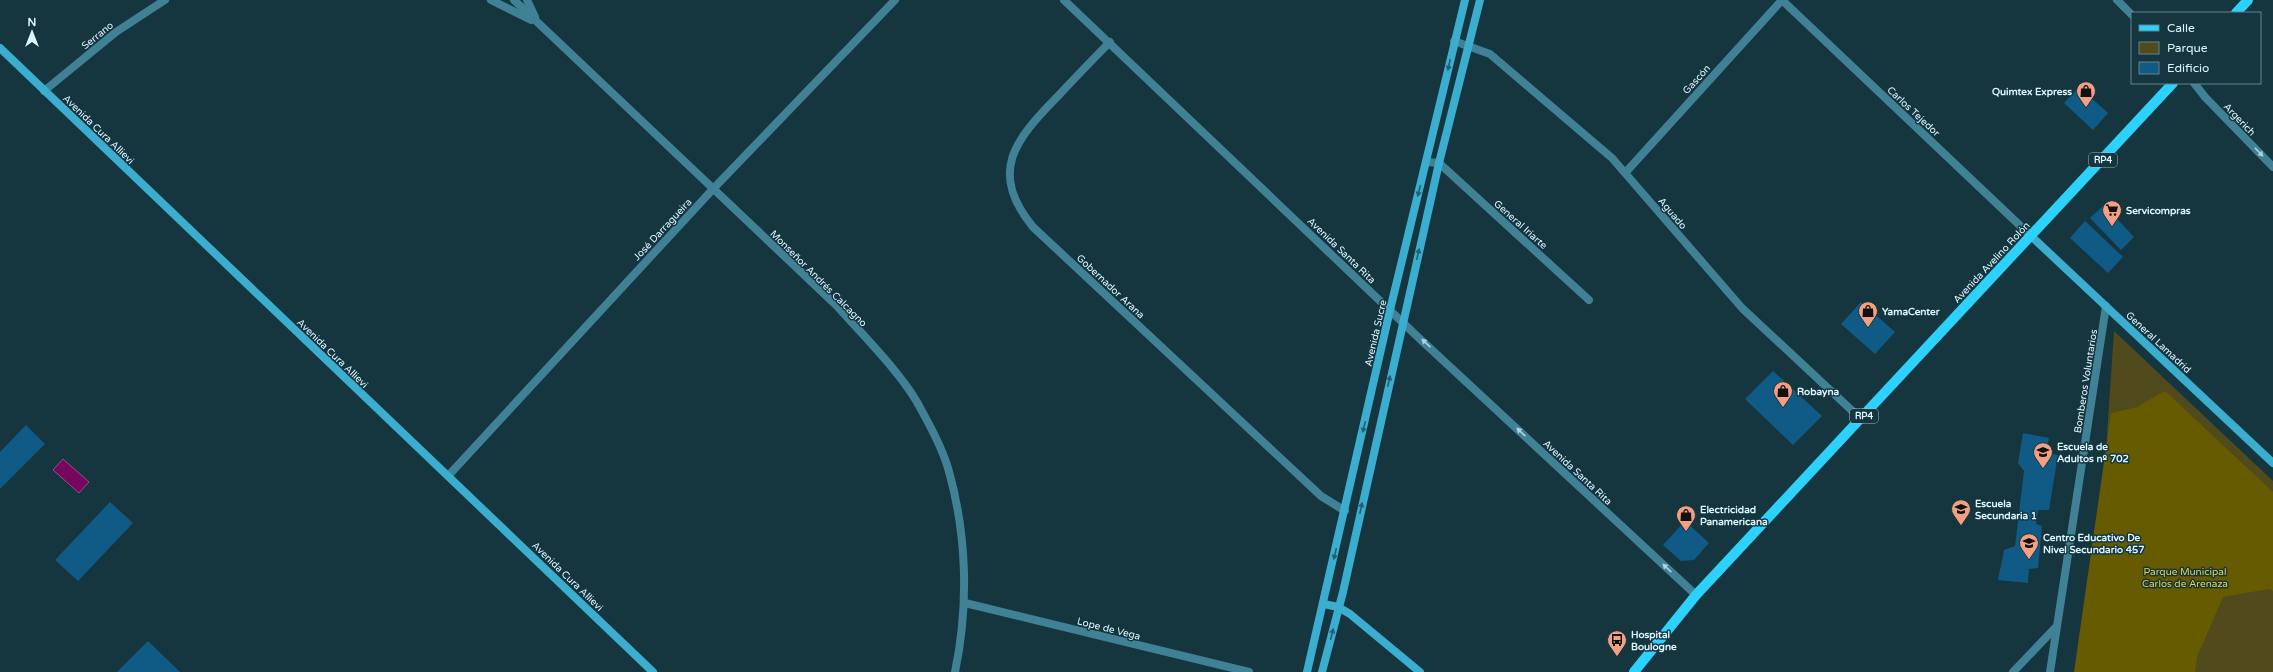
<svg xmlns="http://www.w3.org/2000/svg" width="2273" height="672" viewBox="0 0 2273 672" font-family="'Varela Round',sans-serif">
	<rect width="100%" height="100%" fill="#15353f"/>
	<!-- green -->
	<path fill="#514a1d" d="M2114,331l159,150v191h-182z"/>
	<!-- forest -->
	<path fill="#665b00" d="M2165,391l108,101v99l-4,-2 -46,8 -26,60 -2,15h-121l37,-259 26,-6z"/>
	<!-- water -->
	<path fill="#77065e" stroke="#954e8e" d="M63,459l26,23 -10,11 -26,-23z"/>
	<!-- building -->
	<g fill="#105b86">
		<path d="M2079,87l29,26 -15,17 -29,-27z"/>
		<path d="M2104,205l30,32 -13,13 -31,-32z"/>
		<path d="M2085,221l38,36 -15,16 -38,-35z"/>
		<path d="M1861,302l34,30 -20,22 -34,-30z"/>
		<path d="M1773,371l49,45 -29,29 -48,-46z"/>
		<path d="M26,425l19,19 -45,45v-37z"/>
		<path d="M2023,433l26,5 -3,15 12,2 -9,55h-11l-2,14 6,2 -4,42 -9,1 -1,14 -30,-3 6,-30 11,-4 9,-75 -6,-8z"/>
		<path d="M110,502l23,21 -55,58 -23,-21z"/>
		<path d="M1685,521l24,22 -15,17 -13,1 -18,-16z"/>
		<path d="M148,641l32,31h-63z"/>
	</g>
	<g fill="none" stroke-linecap="round" stroke-linejoin="round">
		<!-- street -->
		<g stroke="#408195" stroke-width="8">
			<path d="M491,0l40,20"/>
			<path d="M514,0l323,306c25,28 61,64 80,96 11,20 24,43 31,66 19,66 21,137 7,204"/>
			<path d="M527,0l8,17"/>
			<path d="M1064,0l356,339 276,256"/>
			<path d="M1782,0l249,236"/>
			<path d="M2117,0l15,15"/>
			<path d="M1454,41l36,13 122,104 130,150 119,111"/>
			<path d="M1110,42c-18,18 -35,36 -53,55 -42,43 -69,75 -24,130l288,269 24,15"/>
			<path d="M2194,83l11,14 68,70"/>
			<path d="M44,91l72,-59 49,-32"/>
			<path d="M1426,162l13,1 150,137"/>
			<path d="M1626,172l156,-172"/>
			<path d="M448,476l265,-287 182,-189"/>
			<path d="M965,603l284,69"/>
			<path d="M2013,672l43,-45"/>
			<path d="M2050,672l56,-366"/>
		</g>
		<!-- secondary -->
		<g stroke="#3baecf" stroke-width="8">
			<path d="M0,48l653,624"/>
			<path d="M2031,236l242,227"/>
			<path d="M1324,604l14,3 12,7 70,58"/>
			<path d="M1307,672l83,-362 75,-310"/>
			<path d="M1322,672l21,-80 96,-429 41,-163"/>
		</g>
		<!-- primary -->
		<g stroke="#2cd1fc" stroke-width="10">
			<path d="M2236,13l12,-13"/>
			<path d="M1634,672l62,-77 477,-512"/>
		</g>
	</g>
	<!-- one-way arrows -->
	<defs><path id="oneway-solid" d="M-6-.8H1V-3.2L6.5 0L1 3.2V.8H-6Z"/></defs>
	<g fill="#225f71">
		<use href="#oneway-solid" transform="translate(1449 65) rotate(102)"/>
		<use href="#oneway-solid" transform="translate(1419 191) rotate(104)"/>
		<use href="#oneway-solid" transform="translate(1418 254) rotate(-77)"/>
		<use href="#oneway-solid" transform="translate(1389 381) rotate(-78)"/>
		<use href="#oneway-solid" transform="translate(1364 427) rotate(103)"/>
		<use href="#oneway-solid" transform="translate(1361 508) rotate(-78)"/>
		<use href="#oneway-solid" transform="translate(1335 554) rotate(103)"/>
		<use href="#oneway-solid" transform="translate(1332 634) rotate(-76)"/>
	</g>
	<g fill="#acd3df">
		<use href="#oneway-solid" transform="translate(2259 152) rotate(46)"/>
		<use href="#oneway-solid" transform="translate(1426 343) rotate(-137)"/>
		<use href="#oneway-solid" transform="translate(1521 432) rotate(-137)"/>
		<use href="#oneway-solid" transform="translate(1667 568) rotate(-137)"/>
	</g>
	<!-- icons -->
	<defs>
		<symbol id="shop-pin" viewBox="-11 -11 22 30"><path d="M0 17L-7.5 6A9.5 9.5 0 1 1 7.5 6Z" fill="#f3a082" stroke="#15353f"/><path d="M-5-2.5h2.3a2.7 3.5 0 0 1 5.4 0H5L5.5 6h-11ZM-1.5-2.5h3a1.5 2.3 0 0 0-3 0Z" fill="#111"/></symbol>
		<symbol id="supermarket-pin" viewBox="-11 -11 22 30"><path d="M0 17L-7.5 6A9.5 9.5 0 1 1 7.5 6Z" fill="#f3a082" stroke="#15353f"/><path d="M-6-5.5h2.5l.6 2H6L4.5 2H-2.5L-4.4-4H-6ZM-1.5 3.2a1.3 1.3 0 1 0 .1 0ZM3 3.2a1.3 1.3 0 1 0 .1 0Z" fill="#111"/></symbol>
		<symbol id="school-pin" viewBox="-11 -11 22 30"><path d="M0 17L-7.5 6A9.5 9.5 0 1 1 7.5 6Z" fill="#f3a082" stroke="#15353f"/><path d="M0-5L7-2L0 1L-7-2ZM-4 1L0 2.5L4 1V4Q0 6-4 4Z" fill="#111"/></symbol>
		<symbol id="bus-pin" viewBox="-11 -11 22 30"><path d="M0 17L-7.5 6A9.5 9.5 0 1 1 7.5 6Z" fill="#f3a082" stroke="#15353f"/><path d="M-5-6H5V4H4V6H2V4H-2V6H-4V4H-5ZM-3.5-4V0h7V-4ZM-3.5 1.2v1.5H-2V1.2ZM2 1.2v1.5H3.5V1.2Z" fill="#111"/></symbol>
	</defs>
	<g fill-rule="evenodd">
		<use href="#shop-pin" x="2075" y="80" width="22" height="30"/>
		<use href="#supermarket-pin" x="2101" y="199" width="22" height="30"/>
		<use href="#shop-pin" x="1857" y="300" width="22" height="30"/>
		<use href="#shop-pin" x="1772" y="380" width="22" height="30"/>
		<use href="#school-pin" x="2032" y="441" width="22" height="30"/>
		<use href="#school-pin" x="1950" y="498" width="22" height="30"/>
		<use href="#shop-pin" x="1675" y="504" width="22" height="30"/>
		<use href="#school-pin" x="2018" y="532" width="22" height="30"/>
		<use href="#bus-pin" x="1606" y="629" width="22" height="30"/>
	</g>
	<g text-anchor="middle" stroke-width="3" stroke-linejoin="round" paint-order="stroke">
		<!-- shield labels -->
		<g fill="#15353f" stroke="#a0bcc5" stroke-width="1">
			<rect x="2089" y="153" width="28" height="14" rx="3"/>
			<rect x="1850" y="409" width="28" height="14" rx="3"/>
		</g>
		<g font-size="9" font-weight="bold" fill="#dbf6ff">
			<text x="2103" y="163">RP4</text>
			<text x="1864" y="419">RP4</text>
		</g>
		<!-- street labels -->
		<g font-size="10" fill="#dbf6ff" stroke="#15353f">
			<text transform="translate(97 35) rotate(-39)" y="4">Serrano</text>
			<text transform="translate(1696 79) rotate(-48)" y="4">Gascón</text>
			<text transform="translate(1914 111) rotate(43)" y="4">Carlos Tejedor</text>
			<text transform="translate(2240 119) rotate(46)" y="4">Argerich</text>
			<text transform="translate(99 129) rotate(44)" y="4">Avenida Cura Allievi</text>
			<text transform="translate(1673 213) rotate(50)" y="4">Aguado</text>
			<text transform="translate(1521 224) rotate(42)" y="4">General Iriarte</text>
			<text transform="translate(662 229) rotate(-47)" y="4">José Darragueira</text>
			<text transform="translate(1342 250) rotate(44)" y="4">Avenida Santa Rita</text>
			<text transform="translate(1991 262) rotate(-47)" y="4">Avenida Avelino Rolón</text>
			<text transform="translate(819 278) rotate(45)" y="4">Monseñor Andrés Calcagno</text>
			<text transform="translate(1111 286) rotate(43)" y="4">Gobernador Arana</text>
			<text transform="translate(1375 333) rotate(-77)" y="4">Avenida Sucre</text>
			<text transform="translate(2159 342) rotate(43)" y="4">General Lamadrid</text>
			<text transform="translate(333 353) rotate(44)" y="4">Avenida Cura Allievi</text>
			<text transform="translate(2085 381) rotate(-81)" y="4">Bomberos Voluntarios</text>
			<text transform="translate(1578 472) rotate(43)" y="4">Avenida Santa Rita</text>
			<text transform="translate(568 576) rotate(44)" y="4">Avenida Cura Allievi</text>
			<text transform="translate(1109 628) rotate(14)" y="4">Lope de Vega</text>
		</g>
		<!-- poi labels -->
		<g font-size="10" font-weight="bold" fill="#dbf6ff" stroke="#15353f" text-anchor="start">
			<text x="2072" y="95" text-anchor="end">Quimtex Express</text>
			<text x="2126" y="214">Servicompras</text>
			<text x="1882" y="315">YamaCenter</text>
			<text x="1797" y="395">Robayna</text>
			<text x="2057" y="450">Escuela de<tspan x="2057" dy="12">Adultos nº 702</tspan></text>
			<text x="1975" y="507">Escuela<tspan x="1975" dy="12">Secundaria 1</tspan></text>
			<text x="1700" y="513">Electricidad<tspan x="1700" dy="12">Panamericana</tspan></text>
			<text x="2043" y="541">Centro Educativo De<tspan x="2043" dy="12">Nivel Secundario 457</tspan></text>
			<text x="1631" y="638">Hospital<tspan x="1631" dy="12">Boulogne</tspan></text>
		</g>
		<!-- park labels -->
		<g font-size="10" fill="#e9d44a" stroke="#15353f">
			<text x="2185" y="575">Parque Municipal<tspan x="2185" dy="12">Carlos de Arenaza</tspan></text>
		</g>
	</g>
	<!-- legend -->
	<rect x="2131" y="12" width="130" height="72" fill="#15353f" stroke="#64828c"/>
	<rect x="2139" y="25" width="20" height="6" fill="#2cd1fc" stroke="#64828c"/>
	<text x="2167" y="32" font-size="12" fill="#dbf6ff">Calle</text>
	<rect x="2139" y="42" width="20" height="12" fill="#514a1d" stroke="#64828c"/>
	<text x="2167" y="52" font-size="12" fill="#dbf6ff">Parque</text>
	<rect x="2139" y="62" width="20" height="12" fill="#105b86" stroke="#64828c"/>
	<text x="2167" y="72" font-size="12" fill="#dbf6ff">Edificio</text>
	<!-- north arrow -->
	<g transform="translate(32 32)" stroke="#15353f" stroke-width="3" paint-order="stroke">
	<path d="M0-3L7 15L0 10L-7 15Z" fill="#dbf6ff"/>
	<text y="-6" font-size="11" font-weight="bold" text-anchor="middle" fill="#dbf6ff">N</text>
	</g>
</svg>
